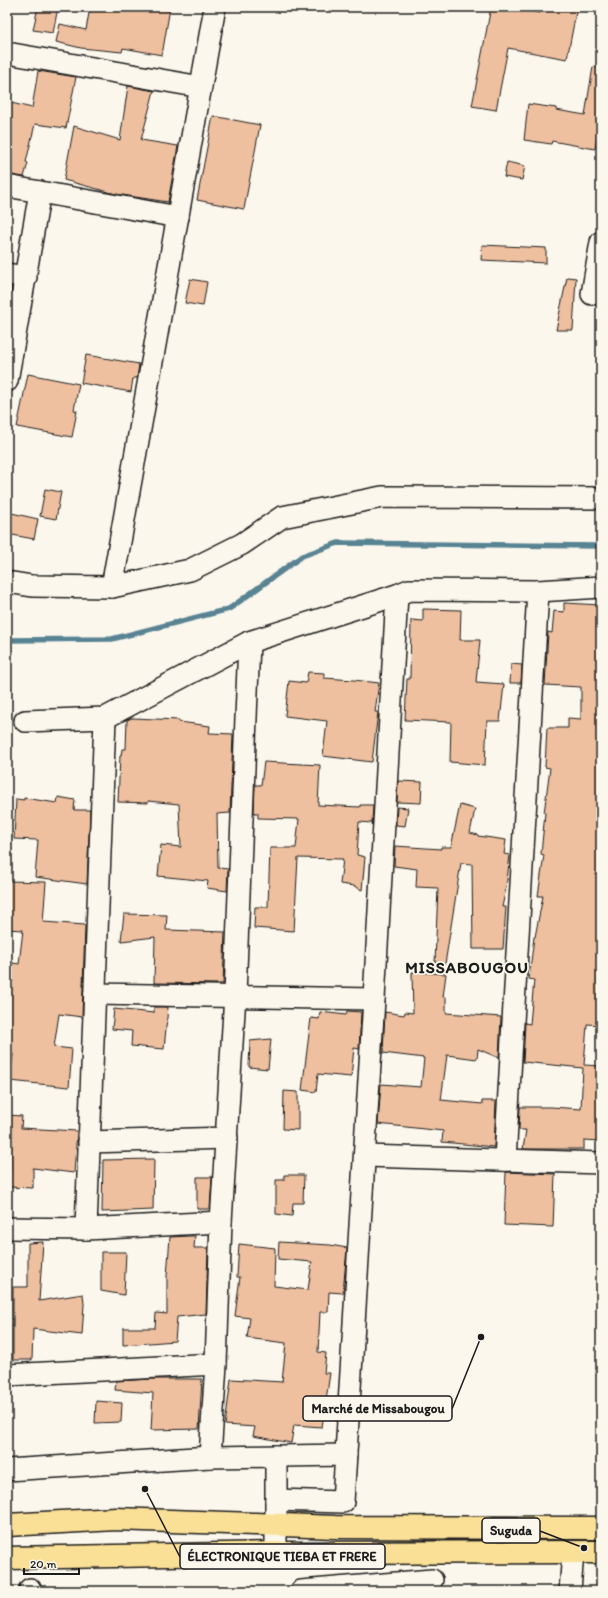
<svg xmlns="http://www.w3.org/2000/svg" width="608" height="1598" viewBox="0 0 608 1598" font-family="Itim,sans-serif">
	<rect width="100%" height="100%" fill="#fbf7ec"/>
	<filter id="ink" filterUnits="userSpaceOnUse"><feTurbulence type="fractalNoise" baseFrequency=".025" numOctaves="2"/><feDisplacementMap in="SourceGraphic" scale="8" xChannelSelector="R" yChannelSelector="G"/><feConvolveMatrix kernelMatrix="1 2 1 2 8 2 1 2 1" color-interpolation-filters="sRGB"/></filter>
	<g filter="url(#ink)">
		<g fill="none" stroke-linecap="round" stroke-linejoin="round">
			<!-- stream -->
			<path stroke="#598393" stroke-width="5.5" d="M7,640l105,-1 117,-30 73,-53 36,-13 263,3"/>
		</g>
		<!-- building -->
		<g fill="#efc09f" stroke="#1c1c1c">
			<path d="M38,7h20l-5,26 -20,-3z"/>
			<path d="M90,7h72l8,1 -8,47 -39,-7 -1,4 -41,-4 -25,-6 4,-18 26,6z"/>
			<path d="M491,7h17l32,6 1,-6h36l-10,52 -59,-11 -12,62 -24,-4z"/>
			<path d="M593,67l8,1v46l-6,35 -43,-8 -1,3 -27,-4 4,-36 28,4v2l29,5z"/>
			<path d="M38,71l38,6 -10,51 -31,-4 -9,38 2,1 -4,14 -12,-2 -5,-2v-71l25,6z"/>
			<path d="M128,86l26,5 -13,49 37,6 -10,56 -52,-8 -52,-14 10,-54 46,14z"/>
			<path d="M213,116l47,9 -16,84 -47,-9z"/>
			<path d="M507,162l18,4 -3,14 -18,-3z"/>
			<path d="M482,245l64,3v15l-65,-3z"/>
			<path d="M567,277l9,1 -3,52h-17z"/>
			<path d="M190,279l17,3 -4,24 -18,-3z"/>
			<path d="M86,355l53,9 -2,14h-4l-2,14 -50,-9z"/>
			<path d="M28,374l51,10 -5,26 3,1 -5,26 -55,-10z"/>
			<path d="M45,489l16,3 -5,27 -16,-3z"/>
			<path d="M7,512l31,7 -4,20 -27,-5z"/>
			<path d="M564,603l37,2v336l-2,45h2v39l-14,-1 -3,41 17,1v75l-17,-1v9h-61l3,-19h-7l1,-23h31l30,2 2,-41 -60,-6 2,-39 5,1 4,-44 -5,-1 5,-42h1l8,-41h-5l6,-41 -3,-1 4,-41h-1l6,-45 -5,-1 2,-39h21v-10l13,1v-32l-36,-2 3,-53 4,1 2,-22 10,1z"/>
			<path d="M423,609l38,1 -1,30h20l-4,42 28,2 -4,37h-13l-2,44 -35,-3 1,-40 -46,-2 2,-41h3l1,-59 12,1z"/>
			<path d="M511,664l11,1 -1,18h-11z"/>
			<path d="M308,672l16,1v5l30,2 25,3 -4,29h3l-6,50 -49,-6 4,-35 -42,-5 4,-35 17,2z"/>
			<path d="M132,718l47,2v2l31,4 -1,7 24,1 -3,79 -13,1 1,54 10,1 -1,22 -20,-3 1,-7 -50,-5 3,-31 20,2 -2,-43 -31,-3v2l-30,-1 2,-46h1l1,-7h4l1,-29z"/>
			<path d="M264,762l56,3 -2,40 42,2v-2h13l-1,18 -13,-1 -2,33 8,2 -3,33 -8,-4 -14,-2 3,-25 -45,-1 -4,73 -40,-3 1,-21h13l2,-59h26l3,-29 -41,-1v-5h-4l1,-28h6z"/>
			<path d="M398,781l24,1 -1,21 -24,-1z"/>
			<path d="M58,797l17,3 -1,10h16l-3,74 -52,-7 3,-37 -24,-1 2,-40 8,1v-2l33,5z"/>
			<path d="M460,805l15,4 -5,24 8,2v1l28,4 -2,14 6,1 -4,33 -4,19h4l-3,42h-30l-1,-85 -11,-1 -16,101 -10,-1 3,-75 -22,-1 1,-18 -23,-3 1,-20 46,3v-2h10z"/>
			<path d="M397,807l11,1 -3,18 -9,-1z"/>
			<path d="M7,881l39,1 -3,40 42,3 -3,92 -23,-3 -5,33 18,2 -3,38 -59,-6 3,-27h-6l2,-56h-2v-36l12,2 4,-34 -16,-1z"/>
			<path d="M124,914l43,1 -1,15 59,2 -2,52 -69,-1 1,-46 -34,4z"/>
			<path d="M412,972l34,2 -3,23h3v16l55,4 -2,41 -21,-9 -1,10 -30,-4 -6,45 41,4v-3h14l-2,46 -52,-5 1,-11 -65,-7 3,-40 40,3 3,-29 -41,-5 2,-41 19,3 1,-3 8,1z"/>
			<path d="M154,1007h14l-4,42 -33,-3 1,-15 -20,-2 2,-20 40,4z"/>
			<path d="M347,1011l14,1 -2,37 -5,-1 -3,29 -33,-3 -2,18 -14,-2 9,-72 8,1 1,-7 26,3z"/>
			<path d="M271,1039l-3,30 -19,-2 1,-26z"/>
			<path d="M284,1091l14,1v38l-15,-1z"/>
			<path d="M7,1115l15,1 -1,12 56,3 -3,42 -41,-5v20l-26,-1v-17h3l1,-31 -4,-1z"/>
			<path d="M154,1159l-1,51 -51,2 1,-52z"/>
			<path d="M506,1172l49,2 -2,53 -49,-2z"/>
			<path d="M284,1175h20l-1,28h-10l-1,13 -16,-2v-34h8z"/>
			<path d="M197,1177h15l-2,32h-13z"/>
			<path d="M190,1236h5l-1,12h14l-2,66 -29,3 -2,24 -52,4v-17h32l1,-15 11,1v-38l3,-39z"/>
			<path d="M43,1242l-4,59 44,-7 1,10 -2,31 -49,-6 -1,31h-19v-73h15v-44z"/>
			<path d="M279,1242l51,3 17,3 -4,45 -14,-1 -1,20h-8l-2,40 8,1 -2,20h6l-8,54 -28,-2 -3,18 -38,-7 2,-9 -30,-2 6,-46 51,3 4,-39 -39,-5 3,-20 -15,-2 5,-39h-3l2,-33 36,4 -1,38 34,4 4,-28 -34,-3z"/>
			<path d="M101,1252h25l-2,43 -23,-4z"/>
			<path d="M153,1379h49l-3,50 -48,1 2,-37 -38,-3 1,-9z"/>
			<path d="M96,1401l26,2 -1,19 -26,1z"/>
		</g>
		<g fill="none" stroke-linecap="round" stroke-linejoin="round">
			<defs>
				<g id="street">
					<path d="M7,53l194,34"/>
					<path d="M7,186l171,31"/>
					<path d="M7,274l19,3"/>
					<path d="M592,294l9,-52"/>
					<path d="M7,381l33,-189"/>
					<path d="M7,582l25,4 80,1 78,-17 52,-26 40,-27 100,-20 219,1"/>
					<path d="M112,587l103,-580"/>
					<path d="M25,721l80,-3 144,-76 148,-47 12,-5 129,1 63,-4"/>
					<path d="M95,994l279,5"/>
					<path d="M89,1142l138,-4"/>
					<path d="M365,1156l236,7"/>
					<path d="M505,1160l33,-569"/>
					<path d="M7,1228l79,1 135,-7"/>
					<path d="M86,1229l19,-511"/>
					<path d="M7,1375l209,-11"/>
					<path d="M210,1457l6,-93 5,-142 14,-227 14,-353"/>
					<path d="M7,1470l203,-13 136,-2"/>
					<path d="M276,1500l67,2 31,-503 23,-404"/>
					<path d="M276,1553v-97"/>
					<path d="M30,1591v-2"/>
					<path d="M301,1591l131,-11"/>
					<path d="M570,1591l3,-39"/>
				</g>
				<g id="primary">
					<path d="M7,1525l109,-6 219,8 266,1"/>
					<path d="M7,1558l269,-5 325,-1"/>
				</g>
			</defs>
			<!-- street casing -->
			<use href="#street" stroke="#1c1c1c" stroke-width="24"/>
			<!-- primary casing -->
			<use href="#primary" stroke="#1c1c1c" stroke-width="25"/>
			<!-- street -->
			<use href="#street" stroke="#fbf7ec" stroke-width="21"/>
			<!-- primary -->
			<use href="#primary" stroke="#fadf96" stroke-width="22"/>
		</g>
	</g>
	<g text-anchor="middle" stroke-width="3.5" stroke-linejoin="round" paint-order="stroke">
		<!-- district labels -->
		<g font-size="16" font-weight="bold" letter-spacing="1" fill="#1c1c1c" stroke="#fbf7ec">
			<text x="467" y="973">MISSABOUGOU</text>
		</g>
	</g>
	<!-- callouts -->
	<path fill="none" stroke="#1c1c1c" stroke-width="1.5" d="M481 1337L452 1409M584 1548L540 1531M145 1489L180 1557"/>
	<g fill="#1c1c1c" stroke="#fbf7ec" stroke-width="1.5">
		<circle cx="481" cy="1337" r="4"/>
		<circle cx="584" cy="1548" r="4"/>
		<circle cx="145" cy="1489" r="4"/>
	</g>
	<g fill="#fbf7ec" stroke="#1c1c1c" stroke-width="1.5">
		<rect x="303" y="1396" width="149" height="25" rx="4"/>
		<rect x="482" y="1518" width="58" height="25" rx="4"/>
		<rect x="180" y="1544" width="205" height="25" rx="4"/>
	</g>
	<g font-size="13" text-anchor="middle" font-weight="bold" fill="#1c1c1c">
		<text x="378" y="1413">Marché de Missabougou</text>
		<text x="511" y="1535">Suguda</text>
		<text x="282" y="1561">ÉLECTRONIQUE TIEBA ET FRERE</text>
	</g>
	<!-- margin -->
	<rect width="608" height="1598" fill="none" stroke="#fbf7ec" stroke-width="24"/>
	<rect x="12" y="12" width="584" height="1574" fill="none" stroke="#1c1c1c" stroke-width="1.5" filter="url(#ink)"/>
	<!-- scale -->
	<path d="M24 1568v6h55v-6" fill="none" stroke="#1c1c1c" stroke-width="2"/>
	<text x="30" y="1568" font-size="12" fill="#1c1c1c" stroke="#fbf7ec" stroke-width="3" paint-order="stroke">20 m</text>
</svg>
